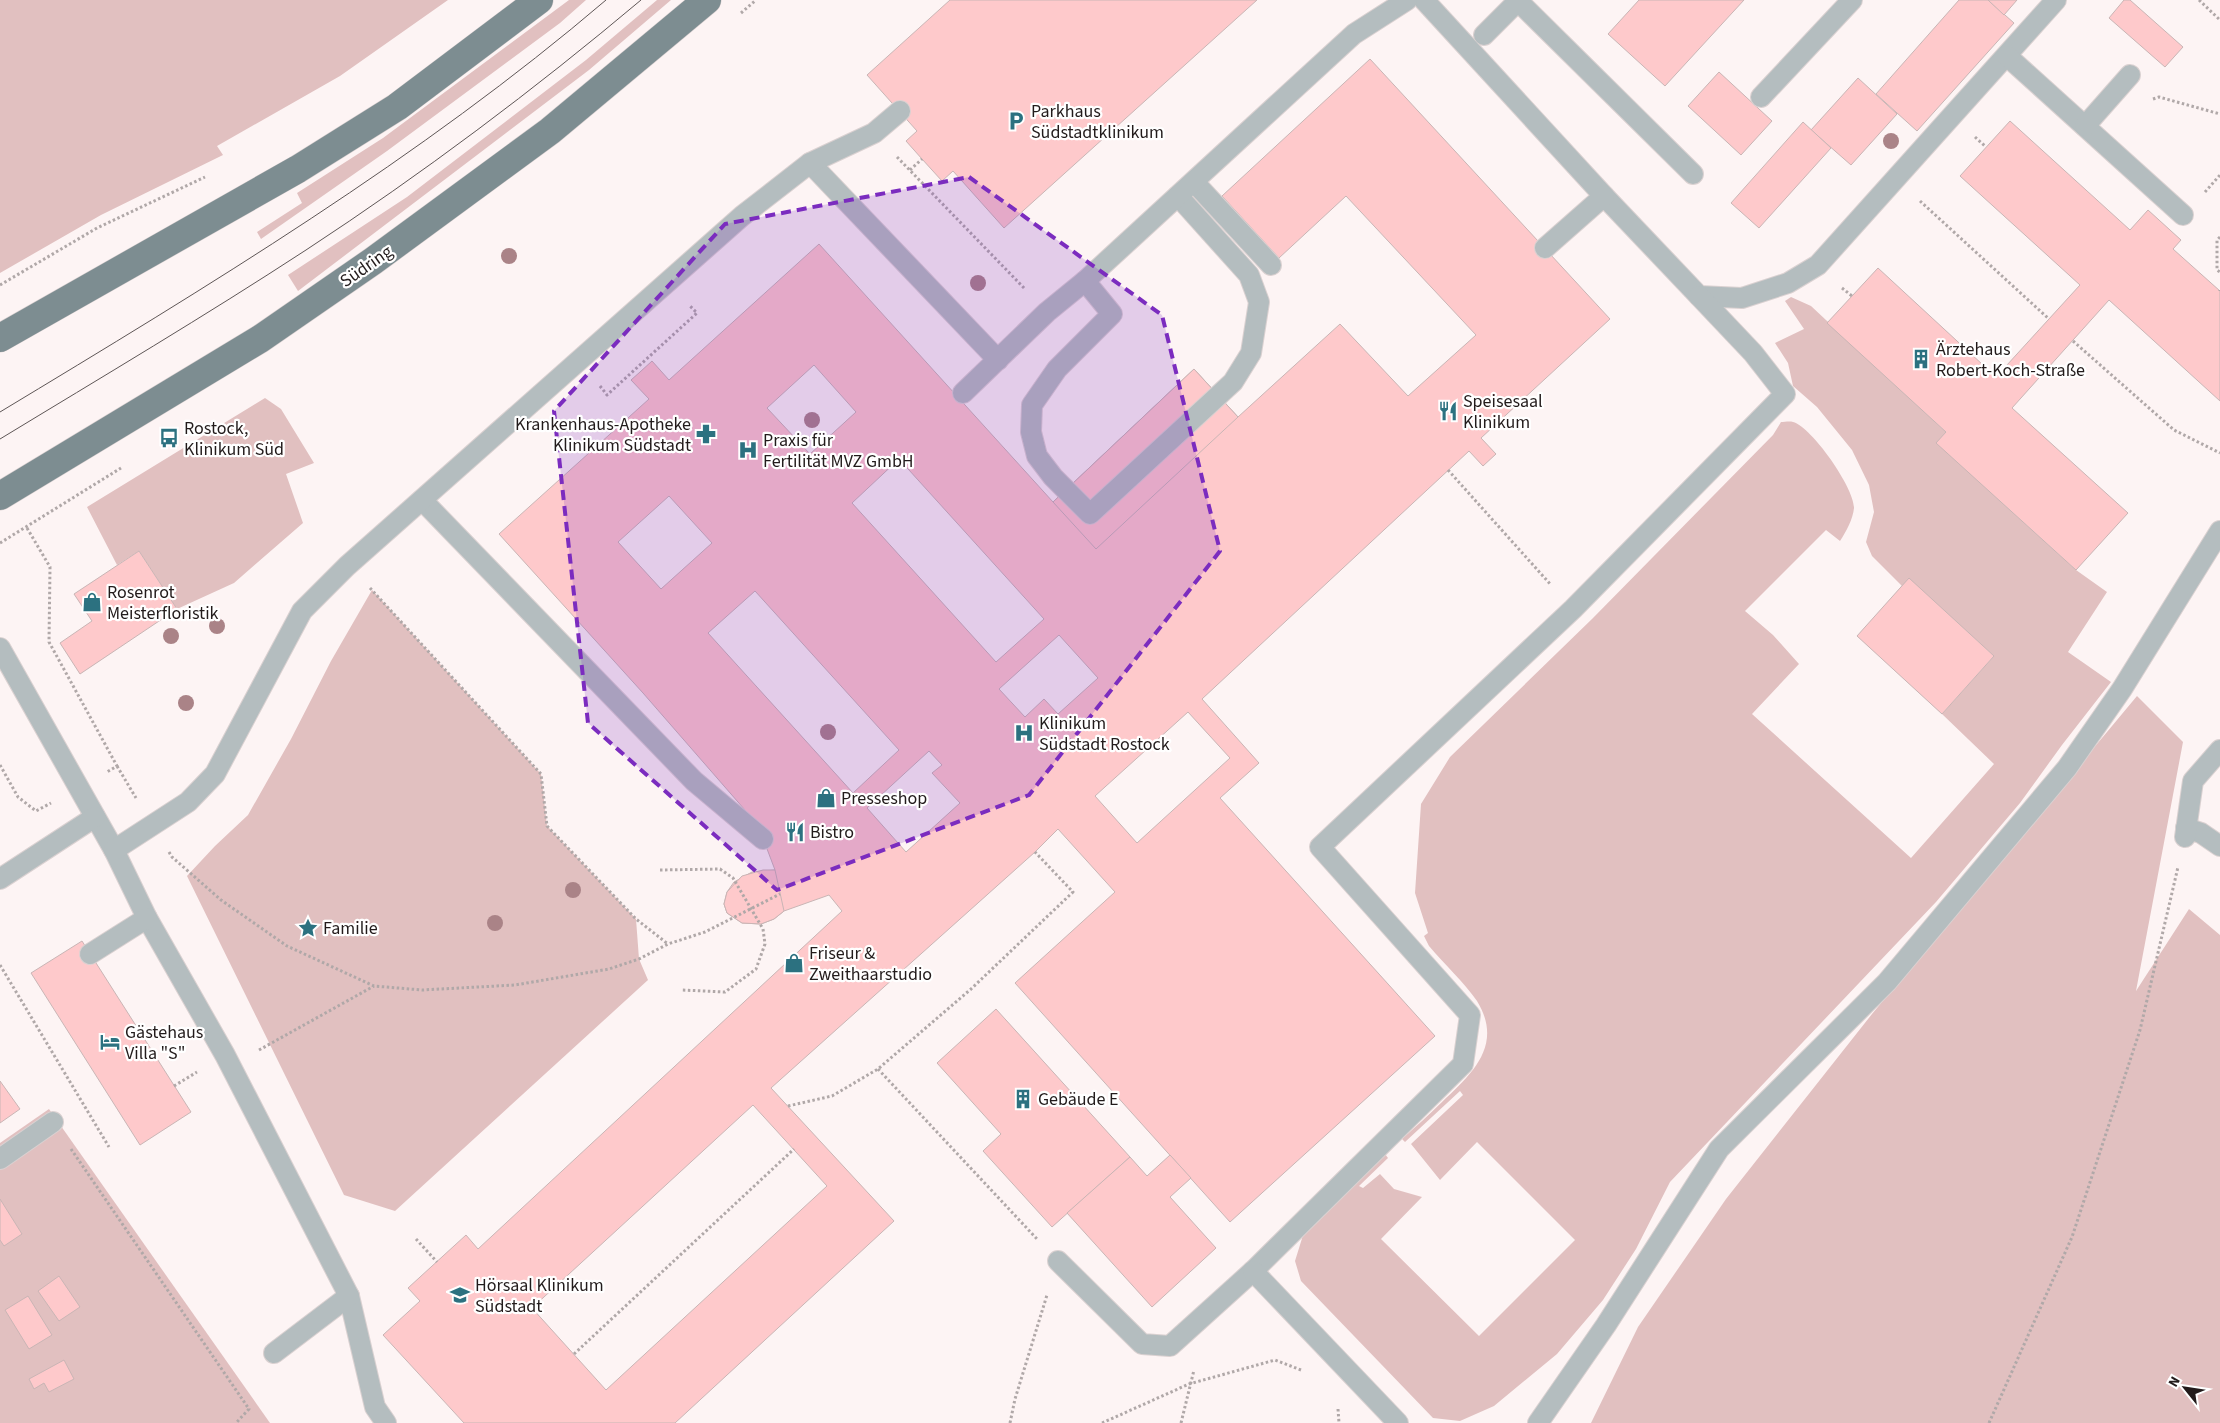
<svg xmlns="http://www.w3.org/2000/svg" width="2220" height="1423" viewBox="0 0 2220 1423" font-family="'Source Sans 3',sans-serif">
	<rect width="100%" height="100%" fill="#fdf4f4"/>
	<!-- green -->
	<g fill="#e1c0c0">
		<path d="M0,0h448l-108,76 -123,70 6,9 -122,60 -101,58z"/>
		<path d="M569,0h17l-26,23 -173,128 -126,88 -4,-7 45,-29 -5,-10 86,-55z"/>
		<path d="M657,0h14l-82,70 -291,221 -10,-16 119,-78 179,-137z"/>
		<path d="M1791,297l20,9 135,126 -9,11 139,127 31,22 -39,60 43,30 -49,63 -42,58 -84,99 -266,280 -34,67 -33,51 -46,54 -63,52 -34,15 -27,-3 -132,-137 -6,-20 9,-29 81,-78 3,4 -29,28 4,2 17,-14 14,15 28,8 -41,42 98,97 96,-96 -98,-98 -37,38 -29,-36 52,-49 -3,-4 -55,51 -3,-3c13,-12 27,-24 40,-37 30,-28 62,-57 35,-101 -13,-19 -33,-37 -48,-55l-5,-10 4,-3 -13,-40 6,-89 29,-47 143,-139 180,-183 8,-13c3,0 9,-1 12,0 19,5 62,67 61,86 -1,11 -8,24 -14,33l-14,-11 -81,81 28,24 26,29 -47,50 159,144 83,-94 -52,-50 52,-58 -85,-77 -7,7 -30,-30 -6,-14 8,-30 -5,-27 -17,-35 -35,-43 -24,-21 -5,-23 -13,-20 29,-14 -19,-28z"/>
		<path d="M265,398l16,11 33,54 -28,11 17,49 -69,60 -57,26 -38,-58 -22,14 -30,-58z"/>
		<path d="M372,590l169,184 6,52 89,93 3,40 9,21 -253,231 -51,-16 -157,-319 28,-30 33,-31 43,-76 40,-78z"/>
		<path d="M2137,696l46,46 -47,249 53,-82 31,26v488h-629l47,-96 88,-128 146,-185z"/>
		<path d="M49,1109l221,314h-270v-280z"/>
	</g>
	<!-- building -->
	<g fill="#fec9cb" stroke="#c9b5b5" fill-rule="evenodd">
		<path d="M950,0h307l-253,228 -51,-57 -11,10 -20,-22 -16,-18 11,-10 -50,-56z"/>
		<path d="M1639,0h105l-79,86 -57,-52z"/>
		<path d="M1959,0h29l26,23 -97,108 -41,-37z"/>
		<path d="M1988,0h29l-13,15z"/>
		<path d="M2124,0h6l53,47 -18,20 -56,-49z"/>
		<path d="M1370,59l240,260 -129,119 15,16 -13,12 -14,-15 -267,248 57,64 -39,35 215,238 -205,186 -215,-239 100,-91 -57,-63 -23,23 -264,236 123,133 -219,202h-211l-81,-88 37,-34 -12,-13 58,-53 12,14 364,-338 -13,-16 -45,16 -10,8 -13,5 -19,-1 -15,-10 -3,-9 3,-12 7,-10 18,-10 23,-2 -17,-45 -115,-132 -144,-159 150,-135 -18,-19 9,-8 12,-11 17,19 150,-136 234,258 141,-133 44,48 102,-93 68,72 68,-61 -130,-139 -67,62 -57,-62zM814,365l42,47 -46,42 -43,-46zM899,459l145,160 -48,43 -144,-159zM669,496l43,47 -51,46 -43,-47zM755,591l144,159 -46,43 -145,-160zM1059,635l39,43 -40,36 -14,-15 -19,18 -26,-28zM1188,712l42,46 -93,85 -42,-47zM929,751l13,14 -10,8 28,30 -54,49 -39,-44zM753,1105l74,81 -221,204 -74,-82z"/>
		<path d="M1719,72l53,49 -31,34 -53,-49z"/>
		<path d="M1858,78l39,36 -46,51 -40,-35z"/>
		<path d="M2010,121l120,109 18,-20 33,30 -8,9 47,42v110l-111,-101 -97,108 116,105 -52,57 -140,-127 10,-11 -119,-109 51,-55 118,109 84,-92 -120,-109z"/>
		<path d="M1803,122l28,26 -72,80 -28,-25z"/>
		<path d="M1194,369l44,48 -142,132 -43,-47z"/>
		<path d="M139,551l38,58 -97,65 -20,-31 32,-22 -18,-27z"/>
		<path d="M1909,578l85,78 -52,58 -85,-78z"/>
		<path d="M763,870h12l9,41 -10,8 -13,5 -19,-1 -15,-10 -3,-9 3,-12 15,-16z"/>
		<path d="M82,941l109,171 -51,33 -109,-172z"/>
		<path d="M996,1009l134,148 -78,70 -69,-76 18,-17 -64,-71z"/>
		<path d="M0,1081l20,28 -20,14z"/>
		<path d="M1170,1155l21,23 -21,19 46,51 -64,59 -85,-94 63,-56 17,19z"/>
		<path d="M0,1199l22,35 -18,12 -4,-6z"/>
		<path d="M59,1276l21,31 -21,14 -21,-30z"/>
		<path d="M28,1296l24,39 -23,14 -24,-39z"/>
		<path d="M64,1360l10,19 -25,13 -5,-9 -10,6 -5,-10z"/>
	</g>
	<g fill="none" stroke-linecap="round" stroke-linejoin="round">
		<defs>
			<g id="service">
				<path d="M1424,0l180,196 95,100 43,2 46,-15 30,-18 238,-265"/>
				<path d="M1484,35l34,-34 175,173"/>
				<path d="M2007,56l176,159"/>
				<path d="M1761,97l91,-97"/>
				<path d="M2085,126l45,-51"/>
				<path d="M810,163l188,197"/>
				<path d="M1194,182l77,83"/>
				<path d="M1545,248l59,-52"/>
				<path d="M1085,281l27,33 -55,55 -25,36 -1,27 6,24 16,21 37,37 143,-132 18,-29 8,-51 -10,-27 -71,-79"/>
				<path d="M963,393l84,-81 38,-31 269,-247 53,-34"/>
				<path d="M422,500l272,281 69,58"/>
				<path d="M0,648l114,202 33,68 78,137 124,241 26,111 11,16"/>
				<path d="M2186,828l15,5 19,13"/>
				<path d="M2185,837l8,-56 27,-31"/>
				<path d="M114,850l74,-48 27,-28 87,-163 45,-45 395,-350 68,-53 64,-30 26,-22"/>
				<path d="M0,879l95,-62"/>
				<path d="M90,954l57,-36"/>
				<path d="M0,1159l53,-37"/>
				<path d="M1058,1261l84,83 28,2 83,-75 210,-207 7,-49 -150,-168 253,-238 212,-215 -32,-41 -54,-57"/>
				<path d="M1253,1271l145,152"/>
				<path d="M274,1353l75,-57"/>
				<path d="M1538,1423l68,-98 113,-176 168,-167 180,-214 55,-79 98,-158"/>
			</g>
			<g id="primary">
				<path d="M0,338l298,-169 99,-62 142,-107"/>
				<path d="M0,496l260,-157 113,-78 177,-130 157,-131"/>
			</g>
		</defs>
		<!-- service casing -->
		<use href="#service" stroke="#dad1d1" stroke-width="22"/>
		<!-- primary casing -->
		<use href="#primary" stroke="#dad1d1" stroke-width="29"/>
		<!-- path -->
		<g stroke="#b0a8a8" stroke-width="3" stroke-dasharray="2.5 2.5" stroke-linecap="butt">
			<path d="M2199,0l21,20"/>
			<path d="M741,13l15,-13"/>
			<path d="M2153,99l6,-2 61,17"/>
			<path d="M1975,137l11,10"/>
			<path d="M897,157l128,132"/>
			<path d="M910,170l12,-11"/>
			<path d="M2205,192l15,-17"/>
			<path d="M1920,201l129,118"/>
			<path d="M2220,237l-3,3v30l3,2"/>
			<path d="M0,285l97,-57 108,-51"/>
			<path d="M1842,288l10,8"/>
			<path d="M2220,291v-1"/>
			<path d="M2073,341l101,89 46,23"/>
			<path d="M600,386l7,9 90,-82 -7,-7"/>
			<path d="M1448,470l103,115"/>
			<path d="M27,528l23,39 -1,75 68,124 -10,6"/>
			<path d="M0,543l121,-75"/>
			<path d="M370,588l171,186 6,52 89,93 32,25"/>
			<path d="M0,765l18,32 18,14 15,-8"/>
			<path d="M117,766l19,32"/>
			<path d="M169,852l3,5 49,43 66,46 87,40 48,4 93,-5 94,-16 30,-10 29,-15 37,-12 75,-38"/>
			<path d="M660,870l60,-1 13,9 30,51 2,15 -9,25 -31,23 -43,-2"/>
			<path d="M0,965l109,182"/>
			<path d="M259,1050l115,-64"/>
			<path d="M878,1069l159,170"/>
			<path d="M174,1086l23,-14"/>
			<path d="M788,1106l44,-10 46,-27 93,-80 102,-97 -38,-40"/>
			<path d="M71,1149l178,260 -13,14"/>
			<path d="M416,1239l21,23"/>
			<path d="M574,1354l220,-205"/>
			<path d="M1338,1409l1,14"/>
			<path d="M1010,1423l5,-24 32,-104"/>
			<path d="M1102,1423l87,-39 86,-24 26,10"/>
			<path d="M1181,1423l13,-53"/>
			<path d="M1989,1423l83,-186 68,-207 38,-163"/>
		</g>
		<!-- service -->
		<use href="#service" stroke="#b4bdbf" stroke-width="20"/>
		<!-- primary -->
		<use href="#primary" stroke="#7d8d91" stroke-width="28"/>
		<!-- tram -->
		<g stroke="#5e5656" stroke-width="1">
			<path d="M0,412c207,-125 421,-254 606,-412"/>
			<path d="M0,439c102,-62 205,-123 306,-189 116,-76 228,-160 335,-250"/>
		</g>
	</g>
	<!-- trees -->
	<g fill="#aa8387">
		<circle cx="1891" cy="141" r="8"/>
		<circle cx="509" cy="256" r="8"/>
		<circle cx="978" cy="283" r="8"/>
		<circle cx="812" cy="420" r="8"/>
		<circle cx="217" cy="626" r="8"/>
		<circle cx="171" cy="636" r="8"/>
		<circle cx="186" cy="703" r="8"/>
		<circle cx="828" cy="732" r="8"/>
		<circle cx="573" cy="890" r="8"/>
		<circle cx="495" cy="923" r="8"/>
	</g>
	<!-- marked area -->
	<path fill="#7b2cbf" fill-opacity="0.2" stroke="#7b2cbf" stroke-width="4" stroke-dasharray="10 6" stroke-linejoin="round" d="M969,177l193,138 58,236 -191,244 -252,95 -189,-167 -34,-312 171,-187z"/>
	<!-- icons -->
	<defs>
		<symbol id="parking-bare" viewBox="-9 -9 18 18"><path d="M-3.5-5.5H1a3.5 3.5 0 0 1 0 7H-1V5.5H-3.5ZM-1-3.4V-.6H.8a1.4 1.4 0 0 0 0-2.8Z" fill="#2c7180" stroke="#fff" stroke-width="2.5" paint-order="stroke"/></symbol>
		<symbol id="building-bare" viewBox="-9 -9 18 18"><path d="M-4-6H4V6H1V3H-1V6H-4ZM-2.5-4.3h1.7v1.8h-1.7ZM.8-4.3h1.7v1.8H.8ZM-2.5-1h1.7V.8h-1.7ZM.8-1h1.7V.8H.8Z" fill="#2c7180" stroke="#fff" stroke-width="2.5" paint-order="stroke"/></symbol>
		<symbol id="restaurant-bare" viewBox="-9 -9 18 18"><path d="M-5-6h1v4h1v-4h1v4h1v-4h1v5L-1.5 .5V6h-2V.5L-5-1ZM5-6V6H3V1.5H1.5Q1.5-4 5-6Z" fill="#2c7180" stroke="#fff" stroke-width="2.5" paint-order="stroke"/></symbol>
		<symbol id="pharmacy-bare" viewBox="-9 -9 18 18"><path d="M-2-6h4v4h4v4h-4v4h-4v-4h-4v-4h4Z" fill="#2c7180" stroke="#fff" stroke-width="2.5" paint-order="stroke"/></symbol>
		<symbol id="bus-bare" viewBox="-9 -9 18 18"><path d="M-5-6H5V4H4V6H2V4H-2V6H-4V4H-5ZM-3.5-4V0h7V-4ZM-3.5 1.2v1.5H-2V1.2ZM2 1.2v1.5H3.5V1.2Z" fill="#2c7180" stroke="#fff" stroke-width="2.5" paint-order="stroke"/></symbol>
		<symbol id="hospital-bare" viewBox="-9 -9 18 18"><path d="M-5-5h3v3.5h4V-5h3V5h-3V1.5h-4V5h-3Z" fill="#2c7180" stroke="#fff" stroke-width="2.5" paint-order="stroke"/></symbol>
		<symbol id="shop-bare" viewBox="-9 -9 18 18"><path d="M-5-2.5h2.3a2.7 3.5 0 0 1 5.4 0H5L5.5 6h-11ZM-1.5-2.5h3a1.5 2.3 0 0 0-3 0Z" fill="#2c7180" stroke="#fff" stroke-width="2.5" paint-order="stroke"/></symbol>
		<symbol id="sight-bare" viewBox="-9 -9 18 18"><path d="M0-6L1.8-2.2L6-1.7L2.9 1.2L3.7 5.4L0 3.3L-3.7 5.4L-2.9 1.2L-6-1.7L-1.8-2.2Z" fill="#2c7180" stroke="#fff" stroke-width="2.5" paint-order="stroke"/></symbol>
		<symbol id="hotel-bare" viewBox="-9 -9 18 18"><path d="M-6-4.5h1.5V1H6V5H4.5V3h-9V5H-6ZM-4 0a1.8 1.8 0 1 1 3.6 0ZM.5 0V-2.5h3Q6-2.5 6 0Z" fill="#2c7180" stroke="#fff" stroke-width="2.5" paint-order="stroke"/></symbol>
		<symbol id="university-bare" viewBox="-9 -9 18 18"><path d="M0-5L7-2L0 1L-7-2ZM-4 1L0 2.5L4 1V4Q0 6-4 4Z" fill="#2c7180" stroke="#fff" stroke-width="2.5" paint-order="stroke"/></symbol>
	</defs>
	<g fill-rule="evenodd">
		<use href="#parking-bare" x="1002" y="107" width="28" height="28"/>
		<use href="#building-bare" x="1907" y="345" width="28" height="28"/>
		<use href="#restaurant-bare" x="1434" y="397" width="28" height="28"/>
		<use href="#pharmacy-bare" x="692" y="420" width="28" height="28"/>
		<use href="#bus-bare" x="155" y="424" width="28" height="28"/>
		<use href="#hospital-bare" x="734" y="436" width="28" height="28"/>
		<use href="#shop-bare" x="78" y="588" width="28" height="28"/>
		<use href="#hospital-bare" x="1010" y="719" width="28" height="28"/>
		<use href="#shop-bare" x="812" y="784" width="28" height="28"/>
		<use href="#restaurant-bare" x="781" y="818" width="28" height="28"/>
		<use href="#sight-bare" x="294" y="914" width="28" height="28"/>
		<use href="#shop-bare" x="780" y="949" width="28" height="28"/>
		<use href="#hotel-bare" x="96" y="1028" width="28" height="28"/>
		<use href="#building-bare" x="1009" y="1085" width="28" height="28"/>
		<use href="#university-bare" x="446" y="1281" width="28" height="28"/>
	</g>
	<g text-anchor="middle" stroke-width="4.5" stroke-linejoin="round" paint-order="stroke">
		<!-- poi labels -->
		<g font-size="18" fill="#221b1b" stroke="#fff" text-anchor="start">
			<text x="1031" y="117">Parkhaus<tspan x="1031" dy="21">Südstadtklinikum</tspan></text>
			<text x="1936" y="355">Ärztehaus<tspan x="1936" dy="21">Robert-Koch-Straße</tspan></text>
			<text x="1463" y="407">Speisesaal<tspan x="1463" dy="21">Klinikum</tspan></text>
			<text x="691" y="430" text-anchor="end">Krankenhaus-Apotheke<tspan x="691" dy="21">Klinikum Südstadt</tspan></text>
			<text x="184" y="434">Rostock,<tspan x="184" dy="21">Klinikum Süd</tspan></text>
			<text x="763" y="446">Praxis für<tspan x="763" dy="21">Fertilität MVZ GmbH</tspan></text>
			<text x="107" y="598">Rosenrot<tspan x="107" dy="21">Meisterfloristik</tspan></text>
			<text x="1039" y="729">Klinikum<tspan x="1039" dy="21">Südstadt Rostock</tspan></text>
			<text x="841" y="804">Presseshop</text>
			<text x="810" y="838">Bistro</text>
			<text x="323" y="934">Familie</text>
			<text x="809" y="959">Friseur &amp;<tspan x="809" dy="21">Zweithaarstudio</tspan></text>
			<text x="125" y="1038">Gästehaus<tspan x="125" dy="21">Villa "S"</tspan></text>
			<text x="1038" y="1105">Gebäude E</text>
			<text x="475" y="1291">Hörsaal Klinikum<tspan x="475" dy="21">Südstadt</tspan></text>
		</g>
		<!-- street labels -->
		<g font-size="18" fill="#221b1b" stroke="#fff">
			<text transform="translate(366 266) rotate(-35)" y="6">Südring</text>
		</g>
	</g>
	<!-- north arrow -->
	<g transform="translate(2185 1388) rotate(300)" stroke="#ffffff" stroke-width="4" paint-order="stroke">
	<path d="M0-4L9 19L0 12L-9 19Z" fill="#221b1b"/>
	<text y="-8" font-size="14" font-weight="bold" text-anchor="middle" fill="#221b1b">N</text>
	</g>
</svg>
